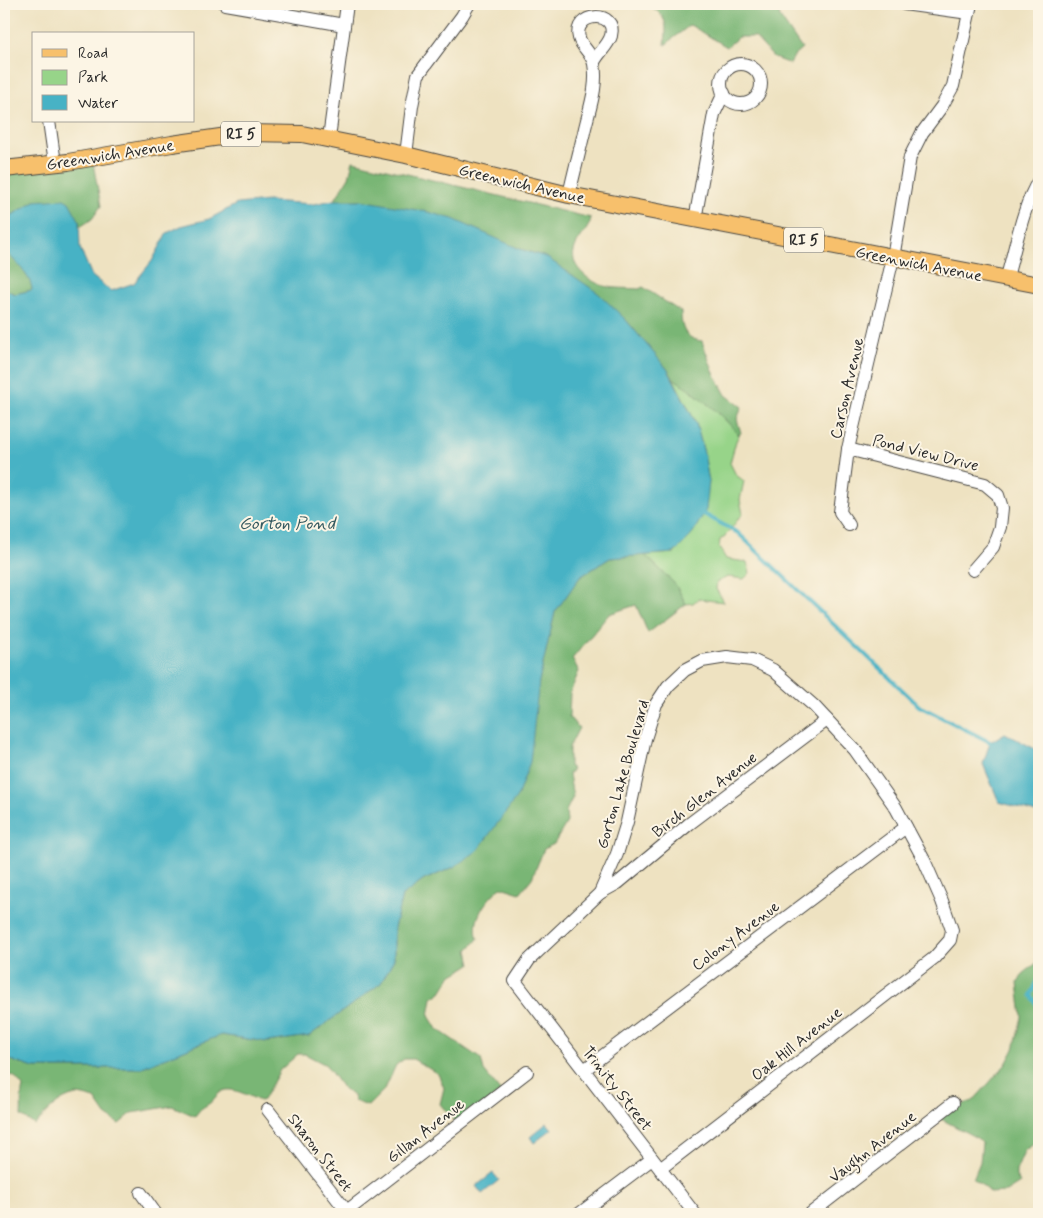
<svg xmlns="http://www.w3.org/2000/svg" width="1043" height="1218" viewBox="0 0 1043 1218" font-family="Mynerve,sans-serif">
	<rect width="100%" height="100%" fill="#fcf5e5"/>
	<filter id="ink" filterUnits="userSpaceOnUse"><feTurbulence type="fractalNoise" baseFrequency=".02" numOctaves="2"/><feDisplacementMap in="SourceGraphic" scale="10" xChannelSelector="R" yChannelSelector="G"/><feConvolveMatrix kernelMatrix="1 2 1 2 8 2 1 2 1" color-interpolation-filters="sRGB"/></filter>
	<filter id="wash" filterUnits="userSpaceOnUse"><feTurbulence type="fractalNoise" baseFrequency=".0096" numOctaves="4" result="noise"/><feDisplacementMap in="SourceGraphic" scale="20" xChannelSelector="R" yChannelSelector="G"/><feGaussianBlur stdDeviation="1.12" result="paint"/><feColorMatrix in="noise" values="0 0 0 0 0 0 0 0 0 0 0 0 0 0 0 0 0 1.4 0 .05"/><feComposite in="paint" operator="in"/></filter>
	<g filter="url(#wash)">
		<rect width="100%" height="100%" fill="#eee2c1"/>
		<!-- green -->
		<path fill="#97d489" stroke="#61805a" d="M673,378c25,16 47,35 66,57l-3,6 -6,22 6,12 8,6 -4,19 3,14c-9,8 -12,19 -23,26l-1,7 7,12 21,3 3,11 -6,6 -16,-2 -11,5 -1,7 8,13 -26,-3 -5,4 -7,1 -11,-20 -30,-29 30,-2 34,-71 -5,-29 -8,-30z"/>
		<!-- forest -->
		<g fill="#79b675" stroke="#527050">
			<path d="M654,4h123l3,13 22,32 -8,7 -4,8 -16,-6 -19,-21h-17l-11,10 -37,-22 -25,20c1,-17 4,-26 -12,-37z"/>
			<path d="M353,161l238,57c-2,13 -14,20 -17,33 -4,17 17,31 30,35 11,3 24,2 35,3l4,-2 38,25c0,15 3,27 21,29l11,30 13,24 16,12 -5,12 4,14 -2,2 -17,-19 -34,-28 -15,-10 -5,-8 -42,-50 -80,-63 -185,-57 -27,1 15,-24z"/>
			<path d="M93,163l8,43 -9,13 -12,8 -1,-7 -44,-19 -31,19v-50z"/>
			<path d="M4,250c10,10 28,25 28,40l-17,4 -11,-5z"/>
			<path d="M645,555l30,29 11,20 -38,29 -12,-28 -27,9 -37,45 7,12 -9,22 -1,24 10,11 -10,19v19l4,3 -4,5 4,23 -7,14 1,11 -13,22 -10,5 -12,29 -12,15 -19,-6c-15,13 -30,32 -23,52l-10,11 3,14 -20,12 -10,16 -9,6 -3,18 8,13 44,30 3,12 17,21 -44,32 -17,-20 4,-16 -6,-14 -25,-15h-9l-8,6 -11,24 -17,17 -14,-5 -1,-5 -13,-11 -14,-20 -21,-11h-7l-18,16 -17,30 -3,1c-10,-4 -29,-16 -39,-9 -5,3 -7,8 -11,11 -9,6 -8,4 -15,13l-23,-10 -40,7 -13,11 -13,-9 -11,-16c-5,-1 -13,-4 -19,-4 -17,3 -30,18 -41,30l-14,-9c1,-12 -1,-17 2,-29l-8,-10 -11,-5v-14l30,10h106l81,-33 46,7 42,-6 72,-53 13,-24v-31l8,-32 22,-16 30,-13 85,-186 16,-69 25,-35 30,-19z"/>
			<path d="M1039,961v170l-5,13 -9,6 -9,21v6l4,6 -14,9 -17,1 -3,-5 -13,-9 7,-17 2,-19 -5,-5 -38,-20 12,-10 22,-7 33,-37 8,-15 8,-32 -4,-34 5,-9z"/>
		</g>
		<!-- water -->
		<g fill="#47b2c5" stroke="#396e78">
			<path d="M64,199l5,3 10,18 1,28 12,28 19,15 23,-8 18,-22 15,-28 14,-7 28,-7 28,-15 31,-3 46,3 19,-4h28l67,12 25,7 67,30 26,8 52,36 28,27 42,50 28,53 8,30 5,29 -3,28 -15,26 -17,17 -64,5 -30,19 -25,35 -16,69 -9,81 -13,35 -40,54 -23,16 -30,13 -22,16 -8,32v31l-13,24 -72,53 -42,6 -46,-7 -81,33h-106l-30,-10v-769l11,5 17,-4c0,-13 -19,-31 -28,-40v-30l31,-19z"/>
			<path d="M1005,733l34,18v63l-40,-12 -16,-38 7,-22z"/>
			<path d="M547,1123l5,6 -18,14 -4,-6z"/>
			<path d="M493,1173l6,7 -17,14 -6,-8z"/>
		</g>
		<g fill="none" stroke-linecap="round" stroke-linejoin="round">
			<!-- stream -->
			<g stroke="#47b2c5" stroke-width="4">
				<path d="M700,512l38,21 181,173 71,36 3,4"/>
				<path d="M1039,978l-8,17 8,13"/>
			</g>
		</g>
	</g>
	<g filter="url(#ink)">
		<g fill="none" stroke-linecap="round" stroke-linejoin="round">
			<defs>
				<g id="minor">
					<path d="M225,4l119,21"/>
					<path d="M904,4l65,9"/>
					<circle cx="741" cy="84" r="20"/>
					<path d="M49,121l6,42"/>
					<path d="M329,138l18,-134"/>
					<path d="M406,155l6,-49 6,-31 44,-59 7,-12"/>
					<path d="M569,195c5,-23 11,-45 16,-67 5,-21 13,-43 9,-64 -2,-11 -12,-16 -15,-26 -7,-26 39,-29 32,-2 -3,10 -13,17 -17,26"/>
					<path d="M695,220l19,-106 10,-21"/>
					<path d="M1006,280c9,-30 17,-75 33,-100"/>
					<path d="M848,449l137,35 13,11 4,13 -2,19 -7,20 -20,23"/>
					<path d="M849,525l-9,-13 8,-63 45,-191 17,-101 12,-24 20,-27 11,-20 18,-82"/>
					<path d="M600,893l18,-10 71,-59 138,-104"/>
					<path d="M584,1070l322,-243"/>
					<path d="M268,1110l81,104"/>
					<path d="M660,1169l274,-211 16,-18 2,-10 -10,-29 -18,-41 -28,-52 -41,-58 -41,-44 -41,-36 -21,-10 -25,-3 -25,4 -17,9 -17,16 -12,18 -11,35 -18,83 -10,32 -17,39 -71,67 -14,21 180,233"/>
					<path d="M141,1193l15,21"/>
					<path d="M343,1214l184,-142"/>
					<path d="M579,1214l73,-55"/>
					<path d="M810,1214l143,-111"/>
				</g>
				<path id="major" d="M4,169l64,-7 104,-18 76,-11 54,1 104,21 163,40 470,90"/>
			</defs>
			<!-- minor casing -->
			<use href="#minor" stroke="#484642" stroke-width="14"/>
			<!-- major casing -->
			<use href="#major" stroke="#484642" stroke-width="18"/>
			<!-- minor -->
			<use href="#minor" stroke="#fff" stroke-width="12"/>
			<!-- major -->
			<use href="#major" stroke="#f7c06c" stroke-width="16"/>
		</g>
	</g>
	<g text-anchor="middle" stroke-width="4" stroke-linejoin="round" paint-order="stroke">
		<!-- shield labels -->
		<g fill="#fcf5e5" stroke="#6a6863" stroke-width="1">
			<rect x="221" y="121.5" width="40" height="25" rx="4"/>
			<rect x="784" y="227.5" width="40" height="25" rx="4"/>
		</g>
		<g font-size="15" font-weight="bold" fill="#2b2b2b">
			<text x="241" y="139">RI 5</text>
			<text x="804" y="245">RI 5</text>
		</g>
		<!-- street labels -->
		<g font-size="16" fill="#2b2b2b" stroke="#fcf5e5">
			<text transform="translate(110 154) rotate(-9)" y="6">Greenwich Avenue</text>
			<text transform="translate(522 183) rotate(13)" y="6">Greenwich Avenue</text>
			<text transform="translate(919 263) rotate(11)" y="6">Greenwich Avenue</text>
			<text transform="translate(846 388) rotate(-77)" y="6">Carson Avenue</text>
			<text transform="translate(926 452) rotate(14)" y="6">Pond View Drive</text>
			<text transform="translate(622 774) rotate(-74)" y="6">Gorton Lake Boulevard</text>
			<text transform="translate(704 794) rotate(-38)" y="6">Birch Glen Avenue</text>
			<text transform="translate(735 935) rotate(-37)" y="6">Colony Avenue</text>
			<text transform="translate(796 1043) rotate(-38)" y="6">Oak Hill Avenue</text>
			<text transform="translate(618 1088) rotate(52)" y="6">Trinity Street</text>
			<text transform="translate(425 1130) rotate(-38)" y="6">Gillan Avenue</text>
			<text transform="translate(872 1146) rotate(-38)" y="6">Vaughn Avenue</text>
			<text transform="translate(321 1152) rotate(52)" y="6">Sharon Street</text>
		</g>
		<!-- water labels -->
		<g font-size="18" font-style="italic" fill="#355a61" stroke="#fcf5e5">
			<text x="287" y="529">Gorton Pond</text>
		</g>
	</g>
	<!-- margin -->
	<rect width="1043" height="1218" fill="none" stroke="#fcf5e5" stroke-width="20"/>
	<!-- legend -->
	<rect x="32" y="32" width="162" height="90" fill="#fcf5e5" stroke="#a8a49b"/>
	<rect x="42" y="49" width="25" height="8" fill="#f7c06c" stroke="#a8a49b"/>
	<text x="78" y="58" font-size="15" fill="#2b2b2b">Road</text>
	<rect x="42" y="70" width="25" height="15" fill="#97d489" stroke="#a8a49b"/>
	<text x="78" y="82" font-size="15" fill="#2b2b2b">Park</text>
	<rect x="42" y="95" width="25" height="15" fill="#47b2c5" stroke="#a8a49b"/>
	<text x="78" y="108" font-size="15" fill="#2b2b2b">Water</text>
</svg>
